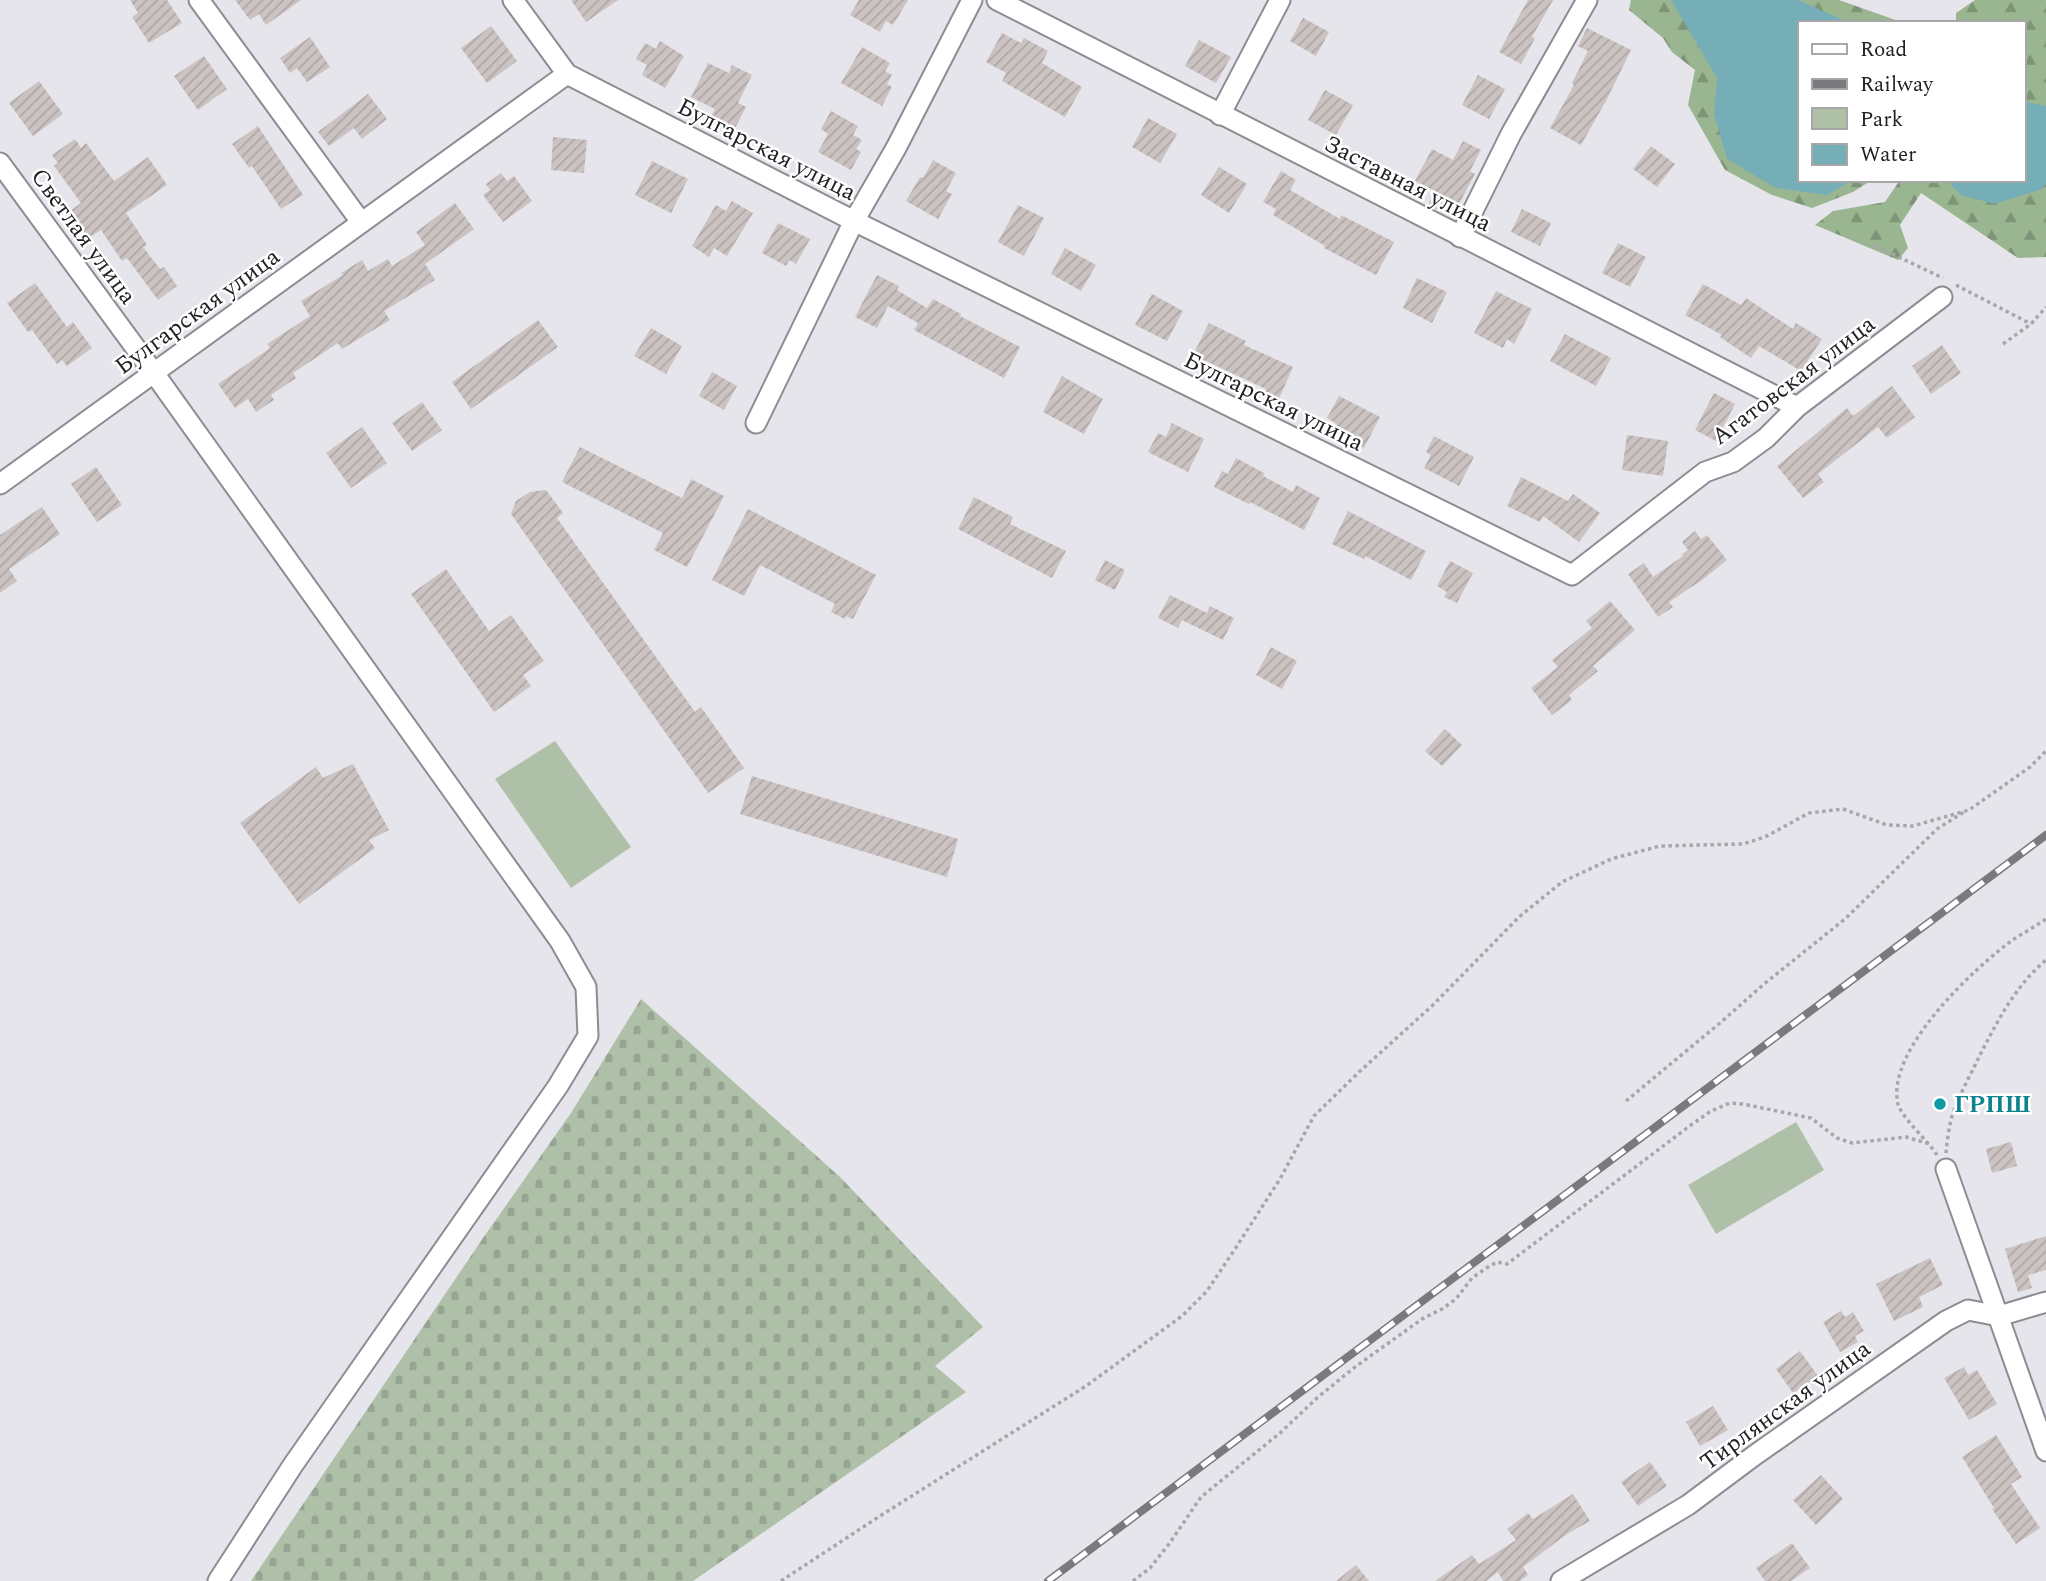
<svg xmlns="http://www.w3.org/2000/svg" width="2046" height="1581" viewBox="0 0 2046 1581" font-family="Spectral,serif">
	<defs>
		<pattern id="forest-firs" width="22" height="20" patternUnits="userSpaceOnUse" patternTransform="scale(1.75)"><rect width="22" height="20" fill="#9ab691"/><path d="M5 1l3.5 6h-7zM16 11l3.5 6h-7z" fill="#7d9476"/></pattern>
		<pattern id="cemetery-stones" width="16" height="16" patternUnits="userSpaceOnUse" patternTransform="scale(1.75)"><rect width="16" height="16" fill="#afc0a9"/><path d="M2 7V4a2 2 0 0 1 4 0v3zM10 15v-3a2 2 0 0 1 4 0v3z" fill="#96a591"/></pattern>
		<pattern id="building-hatch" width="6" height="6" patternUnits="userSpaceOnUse" patternTransform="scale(1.75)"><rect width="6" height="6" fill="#cbc3c1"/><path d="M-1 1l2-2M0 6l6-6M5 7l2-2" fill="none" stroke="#aea7a6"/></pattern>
	</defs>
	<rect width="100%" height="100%" fill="#e6e5ec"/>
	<!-- forest -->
	<g fill="url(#forest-firs)">
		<path d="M1631,0h208l65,23h-105v157h73l-19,12 -41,16 -40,-13 -47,-25 -37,-65 7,-35 -23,-18 -9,-14 -34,-28z"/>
		<path d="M1975,0h71v257l-28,1 -97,-65 -21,32 8,23 -10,12 -83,-35 18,-14 52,-9 15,-22h123v-157h-67v-10z"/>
	</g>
	<!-- cemetery -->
	<path fill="url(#cemetery-stones)" d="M641,999l199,178 143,150 -48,39 31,26 -273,189h-442l232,-343 88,-125z"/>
	<!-- park -->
	<g fill="#afc0a9">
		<path d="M555,741l76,106 -60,41 -76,-109z"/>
		<path d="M1796,1122l28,48 -108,64 -28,-49z"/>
	</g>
	<!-- water -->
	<g fill="#75aeb6">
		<path d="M1671,0h127l52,23h-51v157h54l-26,15 -51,-7 -49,-29 -13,-45 3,-36z"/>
		<path d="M2026,102l20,4v78l-4,5 -48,15 -33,-9 -15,-15h77v-77z"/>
	</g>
	<!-- building -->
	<g fill="url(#building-hatch)">
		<path d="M130,0h37l15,23 -33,20 -17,-26 6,-4z"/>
		<path d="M235,0h66l-35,25 -7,-11 -9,6z"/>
		<path d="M571,0h47l-32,22z"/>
		<path d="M859,0h49l-15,25 -7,-4 -6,11 -30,-17z"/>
		<path d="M1528,0h25l-21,37 3,1 -14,26 -22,-12z"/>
		<path d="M1303,18l26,14 -13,24 -26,-15z"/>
		<path d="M491,26l26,35 -30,22 -26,-35z"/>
		<path d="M1587,28l44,22 -25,51 -25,44 -31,-17 24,-43 -2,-2 16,-32 -10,-5z"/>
		<path d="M1002,33l19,10 3,-5 24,13 -6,12 40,24 -17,30 -63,-36 4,-8 -20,-11z"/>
		<path d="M310,37l20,30 -23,15 -10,-14 -7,5 -10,-15z"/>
		<path d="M1199,40l32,17 -15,26 -31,-17z"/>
		<path d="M660,41l24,15 -19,32 -23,-13 5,-10 -11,-6 9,-16 11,6z"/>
		<path d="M862,47l28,16 -5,8 7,4 -5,9 5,3 -10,19 -41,-23z"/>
		<path d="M204,56l23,33 -29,21 -24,-34z"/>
		<path d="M708,63l21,10 3,-8 20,10 -14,28 8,4 -14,27 -24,-12 7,-13 -24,-12z"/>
		<path d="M1478,75l27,14 -16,30 -27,-14z"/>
		<path d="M39,81l24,33 -30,22 -24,-33z"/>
		<path d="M1325,90l28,15 -17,30 -28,-15z"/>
		<path d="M368,94l19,25 -25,20 -8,-11 -25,18 -11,-14z"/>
		<path d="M831,111l27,15 -5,9 9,5 -6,9 5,3 -10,18 -33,-18 10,-18 -7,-5z"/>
		<path d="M1148,118l29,16 -17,29 -28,-16z"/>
		<path d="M258,126l45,69 -22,14 -29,-43 -3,2 -17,-24z"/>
		<path d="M553,137l34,3 -3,33 -33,-3z"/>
		<path d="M75,139l6,9 5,-5 28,38 34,-24 19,28 -41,28 21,32 -4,2 17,22 4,-2 13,19 -19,14 -31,-42 -5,3 -21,-31 -13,8 -18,-27 11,-8 -27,-37 4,-3 -6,-8z"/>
		<path d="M1463,141l18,9 -11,21 5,3 -23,43 -24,-12 7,-14 -20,-10 17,-32 21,11z"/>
		<path d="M1651,146l24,18 -18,23 -24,-18z"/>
		<path d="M933,160l23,13 -10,18 6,3 -14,25 -32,-18 14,-24 3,1z"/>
		<path d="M652,161l36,18 -17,34 -36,-18z"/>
		<path d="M1219,167l28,17 -18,29 -28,-18z"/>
		<path d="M1281,171l15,9 -6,10 50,29 1,-4 53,27 -18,33 -52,-27 1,-2 -52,-31 3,-6 -13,-7z"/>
		<path d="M501,173l6,8 7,-5 18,25 -29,21 -20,-27 7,-5 -4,-6z"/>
		<path d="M732,201l21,12 -26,43 -13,-8 -5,9 -17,-11 24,-41 10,6z"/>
		<path d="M455,203l19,26 -49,35 10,16 -51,31 6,9 -48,29 -4,-6 -45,30 3,5 -25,17 3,5 -18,12 -8,-13 -13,9 -17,-24 52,-36 -3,-4 43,-28 -9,-15 42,-26 -2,-2 21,-13 6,11 20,-12 4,7 33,-21 -9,-13z"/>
		<path d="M1018,205l26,13 -20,38 -26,-14z"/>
		<path d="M1522,209l29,14 -11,23 -29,-14z"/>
		<path d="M778,223l32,16 -14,25 -7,-4 -3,6 -24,-13z"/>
		<path d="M1618,243l28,14 -16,30 -28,-14z"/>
		<path d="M1065,248l31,17 -15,26 -30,-17z"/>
		<path d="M877,275l22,11 -2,4 30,18 6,-9 28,15 -1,2 60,31 -16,31 -90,-48 4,-7 -30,-17 -11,22 -22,-11z"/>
		<path d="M1417,278l30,14 -15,31 -29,-15z"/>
		<path d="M35,283l32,44 6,-5 19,26 -25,18 -5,-6 -5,4 -25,-34 -4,2 -21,-29z"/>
		<path d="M1703,284l38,21 5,-7 47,31 3,-6 26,16 -21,32 -42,-25 -8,12 -31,-21 2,-2 -37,-20z"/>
		<path d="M1496,291l36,18 -18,35 -7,-5 -4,9 -29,-15z"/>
		<path d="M1152,294l31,17 -16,30 -32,-16z"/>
		<path d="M538,320l20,27 -87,62 -19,-27z"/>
		<path d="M1209,323l37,18 -2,4 49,22 -15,34 -14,-6 2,-6 -73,-34z"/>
		<path d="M651,328l31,18 -16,28 -32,-18z"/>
		<path d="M1565,334l46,24 -15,28 -46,-25z"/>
		<path d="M1942,345l19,28 -30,21 -19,-28z"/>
		<path d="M712,372l25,14 -13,24 -25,-14z"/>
		<path d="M1062,376l41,23 -19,35 -41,-22z"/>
		<path d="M1892,386l23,31 -28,21 -9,-11 -60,47 6,8 -21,16 -26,-32 70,-58 6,8z"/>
		<path d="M1714,393l21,11 -19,37 -21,-11z"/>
		<path d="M1339,396l41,21 -16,31 -31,-16 4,-8 -10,-6z"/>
		<path d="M422,402l20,28 -30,21 -20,-28z"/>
		<path d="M1172,423l32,16 -16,33 -40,-20 10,-19 8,4z"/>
		<path d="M362,427l25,36 -36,25 -25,-35z"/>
		<path d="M1627,435l41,6 -5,35 -41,-6z"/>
		<path d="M1434,436l40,21 -15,29 -35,-18 7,-13 -5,-3z"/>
		<path d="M580,447l102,51 9,-19 33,17 -37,71 -33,-17 9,-17 -101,-51z"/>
		<path d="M1236,458l28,15 -1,3 30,16 3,-7 24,13 -16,32 -54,-28 -1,2 -35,-17 8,-16 6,3z"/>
		<path d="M96,467l26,38 -25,17 -26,-38z"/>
		<path d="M1521,477l47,24 5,-7 27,19 -21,29 -36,-26 -3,6 -33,-16z"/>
		<path d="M546,490l17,23 -6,5 138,194 6,-5 43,61 -36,25 -197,-279 5,-13 14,-9z"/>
		<path d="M974,497l39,20 -3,7 56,27 -14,27 -94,-49z"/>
		<path d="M42,507l18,27 -51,35 8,12 -17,12v-58z"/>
		<path d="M748,509l128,66 -23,44 -7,-3 -1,3 -14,-7 4,-8 -75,-39 -16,31 -32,-16z"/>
		<path d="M1348,511l78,40 -15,29 -46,-24 -1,3 -32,-15z"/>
		<path d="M1695,531l6,8 6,-4 20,25 -25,20 -33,22 4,5 -15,10 -30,-43 16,-11 9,14 30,-21 -1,-1 6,-5 -6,-8z"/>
		<path d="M1105,560l20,10 -10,20 -20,-10z"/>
		<path d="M1450,561l23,12 -16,30 -13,-6 3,-5 -10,-6z"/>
		<path d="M446,569l43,62 22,-16 33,46 -21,14 8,11 -37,26 -83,-118z"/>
		<path d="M1170,595l37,18 3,-7 24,12 -11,22 -41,-20 -4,8 -20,-10z"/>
		<path d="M1610,601l25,29 -42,36 5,5 -29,24 3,5 -20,15 -21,-27 27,-21 -6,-7 40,-32 -6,-7z"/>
		<path d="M1271,647l26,14 -15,28 -26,-14z"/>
		<path d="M1445,729l17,16 -20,21 -17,-15z"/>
		<path d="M353,764l36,66 -20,10 6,8 -76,56 -59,-81 76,-56 7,11z"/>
		<path d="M752,776l206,63 -11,38 -207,-63z"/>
		<path d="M2011,1142l6,24 -25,7 -6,-24z"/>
		<path d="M2046,1236v34l-18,5 4,13 -14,4 -13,-43z"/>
		<path d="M1930,1258l13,27 -24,12 4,10 -29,14 -18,-37z"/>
		<path d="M1841,1311l4,6 8,-5 11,19 -9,5 3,6 -18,10 -17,-30z"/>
		<path d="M1800,1351l18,25 -25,17 -17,-24z"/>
		<path d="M1964,1367l4,8 9,-5 20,34 -28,16 -25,-42z"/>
		<path d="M1713,1406l15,24 -28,16 -14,-24z"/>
		<path d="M1996,1435l26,42 -11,7 29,44 -24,16 -24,-35 2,-1 -32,-51z"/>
		<path d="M1650,1462l17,24 -29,20 -17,-24z"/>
		<path d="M1821,1475l22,24 -27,26 -23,-25z"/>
		<path d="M1573,1494l17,27 -23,13 -44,33 5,8 -8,6h-17l-5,-9 -12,9h-51l37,-26 7,9 37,-24 -9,-11 21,-16 5,6z"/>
		<path d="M1792,1543l18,25 -19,13h-26l-9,-13z"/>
		<path d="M1356,1565l13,16h-33z"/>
	</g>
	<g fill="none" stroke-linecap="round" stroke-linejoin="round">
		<defs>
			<g id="minor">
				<path d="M199,0l162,222"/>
				<path d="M513,0l54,74 287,147 718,354 133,-103 28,-10 33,-24 31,-31 145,-110"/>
				<path d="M997,0l800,407"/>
				<path d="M1220,115l60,-115"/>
				<path d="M0,163l154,210 406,568 26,46 2,49 -30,50 -265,379 -75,116"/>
				<path d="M1460,237l51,-103 76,-134"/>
				<path d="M756,423l98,-202 42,-73 76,-148"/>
				<path d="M0,484l567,-410"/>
				<path d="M1946,1169l100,282"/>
				<path d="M1561,1581l127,-76 67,-50 191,-134 22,-11 31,6 47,-14"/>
			</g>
		</defs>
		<!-- minor casing -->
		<use href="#minor" stroke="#8d8c93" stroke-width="23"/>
		<!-- path -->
		<g stroke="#a7a6ac" stroke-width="3.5" stroke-dasharray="3.5 3.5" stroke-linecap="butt">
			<path d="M1873,245l70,33"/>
			<path d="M1956,285l75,39"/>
			<path d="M2003,344l28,-20 15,-17"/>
			<path d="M1626,1101l94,-78 44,-39 81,-65 92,-90 27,-17"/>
			<path d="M1946,1153c1,-12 3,-26 6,-37 7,-21 18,-40 27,-59 18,-35 36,-71 67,-97"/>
			<path d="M1937,1155c-9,-14 -35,-37 -39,-51 -13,-53 77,-137 116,-165 11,-7 22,-13 32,-20"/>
			<path d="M781,1581l99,-65 206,-130 96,-70 25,-25 28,-42 45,-70 34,-63 44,-43 75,-68 86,-88 43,-35 49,-23 49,-13 83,-2 22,-7 44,-24 34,-4 44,16 26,1 56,-16 61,-43 16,-16"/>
			<path d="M1133,1581l17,-13 19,-24 32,-47 79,-64 37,-35 38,-31 67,-48 20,-10 14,-10 16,-21 16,-11 9,-5 10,2 184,-139 20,-14 19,-8 13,1 68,14 26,20 15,5 54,-6 24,7"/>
		</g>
		<!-- minor -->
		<use href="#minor" stroke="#fff" stroke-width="19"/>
		<defs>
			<path id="rail" d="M1048,1581l998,-746"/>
		</defs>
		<!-- rail casing -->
		<use href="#rail" stroke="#7a797d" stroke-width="8"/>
		<!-- rail -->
		<use href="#rail" stroke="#fff" stroke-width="5" stroke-dasharray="16" stroke-linecap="butt"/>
	</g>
	<!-- markers -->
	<circle fill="#0f9aa8" stroke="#fff" stroke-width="2.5" cx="1940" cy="1104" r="7"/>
	<g text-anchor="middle" stroke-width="5" stroke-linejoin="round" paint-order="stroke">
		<!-- street labels -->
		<g font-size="24" fill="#222224" stroke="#fff">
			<text transform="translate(767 149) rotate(27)" y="8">Булгарская улица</text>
			<text transform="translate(1408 183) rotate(27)" y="8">Заставная улица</text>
			<text transform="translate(84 236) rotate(54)" y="8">Светлая улица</text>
			<text transform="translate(197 311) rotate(-36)" y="8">Булгарская улица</text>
			<text transform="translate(1793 380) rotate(-37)" y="8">Агатовская улица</text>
			<text transform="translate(1274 401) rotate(26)" y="8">Булгарская улица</text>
			<text transform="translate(1785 1405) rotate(-36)" y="8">Тирлянская улица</text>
		</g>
		<!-- culture labels -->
		<g font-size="24" font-weight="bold" fill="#0d838f" stroke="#fff" text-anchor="start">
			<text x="1954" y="1112">ГРПШ</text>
		</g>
	</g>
	<!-- legend -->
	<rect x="1798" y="21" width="228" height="161" fill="#ffffff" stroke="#a7a7a7" stroke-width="2"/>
	<rect x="1812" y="44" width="35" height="10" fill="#ffffff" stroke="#a7a7a7" stroke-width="2"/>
	<text x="1860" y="56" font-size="21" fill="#222224">Road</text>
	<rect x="1812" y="79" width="35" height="10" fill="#7a797d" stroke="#a7a7a7" stroke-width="2"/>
	<text x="1860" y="91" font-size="21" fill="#222224">Railway</text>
	<rect x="1812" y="108" width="35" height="21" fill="#afc0a9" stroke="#a7a7a7" stroke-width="2"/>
	<text x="1860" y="126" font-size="21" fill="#222224">Park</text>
	<rect x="1812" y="144" width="35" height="21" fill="#75aeb6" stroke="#a7a7a7" stroke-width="2"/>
	<text x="1860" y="161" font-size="21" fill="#222224">Water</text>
</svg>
